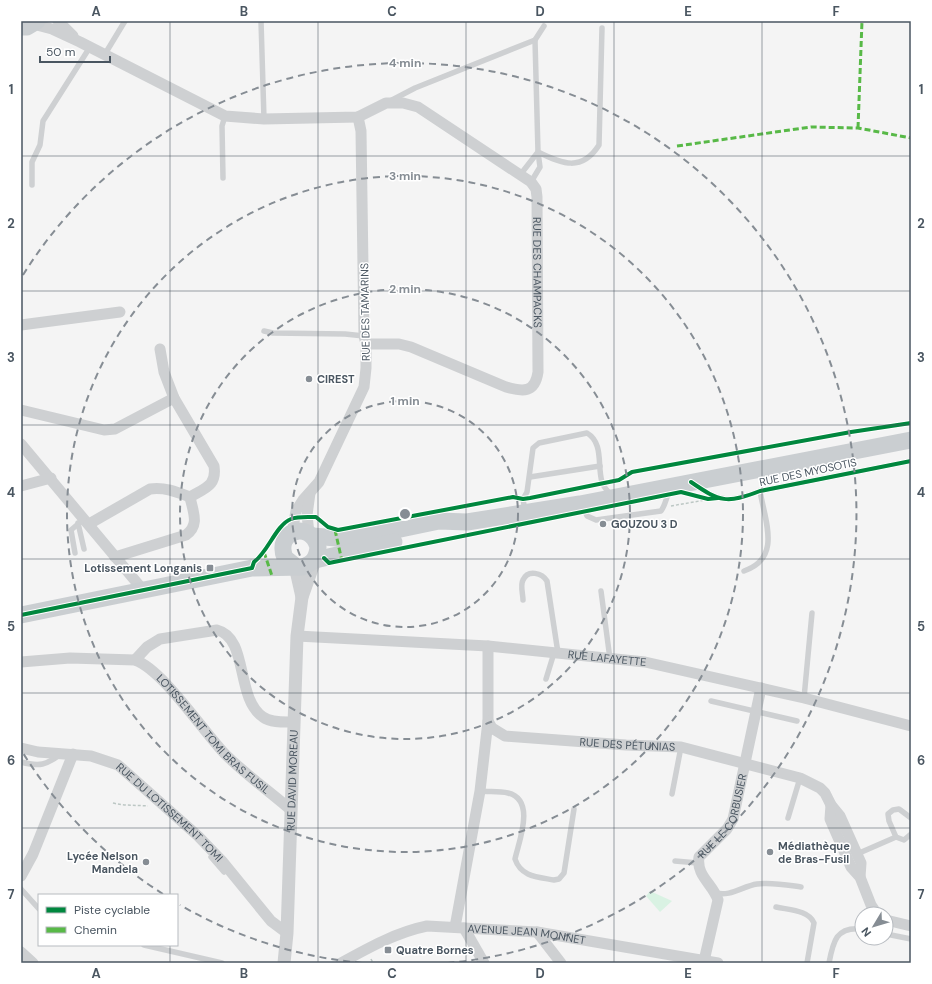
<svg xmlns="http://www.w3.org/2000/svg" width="932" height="984" viewBox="0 0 932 984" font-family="'DM Sans',sans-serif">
	<rect width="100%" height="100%" fill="#f4f4f4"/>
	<!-- green -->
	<path fill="#d9f2e3" d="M650,891l22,10 -12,11 -14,-16z"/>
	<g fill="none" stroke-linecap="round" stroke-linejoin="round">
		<!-- path -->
		<g stroke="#bcc7c4" stroke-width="1.5" stroke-dasharray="3 2" stroke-linecap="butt">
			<path d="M671,506l34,-6"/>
			<path d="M113,803c12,3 23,2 35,3"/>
			<path d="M371,959l2,4"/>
		</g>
		<!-- service -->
		<g stroke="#ced0d2" stroke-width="5.5">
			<path d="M261,21l3,98"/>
			<path d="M105,54l20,-33"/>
			<path d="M392,100l23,-12 120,-48"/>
			<path d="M520,175l18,-23 -3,-112 9,-14"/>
			<path d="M223,178l-1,-52 3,-10"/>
			<path d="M531,182l9,-15 -2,-15c24,12 44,20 61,-7l3,-117"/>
			<path d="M32,185v-23l8,-17 3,-24 47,-74"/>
			<path d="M264,331l9,2 72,1 19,2"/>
			<path d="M530,477l70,-11"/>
			<path d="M696,486c26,17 35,16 64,5l151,-30"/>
			<path d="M583,507l4,9 9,4 65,-9c5,-7 5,-14 9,-21"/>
			<path d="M525,511l-2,-12 4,-7 6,-44 6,-5 48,-10c17,10 10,33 15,49 1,5 6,9 9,13"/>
			<path d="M78,523l6,26"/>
			<path d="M75,553l-4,-23 13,-11"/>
			<path d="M744,571c38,-13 21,-50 16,-80"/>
			<path d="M601,591l9,68"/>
			<path d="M523,600c0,-6 -3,-15 0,-20 5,-11 19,-7 24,1l11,72"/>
			<path d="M546,679l8,-26"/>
			<path d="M804,698l8,-85"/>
			<path d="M711,701l86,20"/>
			<path d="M21,762c19,5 25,3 40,-8"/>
			<path d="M480,791c9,1 19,0 28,2 28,7 11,48 7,66 6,18 23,18 39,21l5,-1 5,-6 10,-64"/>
			<path d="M672,794l9,-47"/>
			<path d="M788,818l12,-40"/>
			<path d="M911,818l-12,-9 -6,1 -5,4 1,7 7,16 8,3 7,-6"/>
			<path d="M857,854l39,-17"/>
			<path d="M211,857l13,15"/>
			<path d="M675,861l23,2"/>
			<path d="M21,889l18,20"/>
			<path d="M716,893c14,4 27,-7 41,-9 15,-2 30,1 44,3"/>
			<path d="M776,907c13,3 33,3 38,16l-7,40"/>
			<path d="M886,934l25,5"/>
			<path d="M144,945l78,18"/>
			<path d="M829,963c4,-21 7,-37 33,-34"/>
		</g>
		<!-- minor -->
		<g stroke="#ced0d2" stroke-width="11">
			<path d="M58,21l15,15"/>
			<path id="s1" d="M33,24l19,5 28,13 145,74 39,3 94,-2 28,-14h17l15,4 113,75 5,7 1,8 1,175c-3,21 -15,20 -32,15l-95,-40 -12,-3h-33"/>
			<path d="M21,325l99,-13"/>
			<path d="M21,410l83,20 11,-1 59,-31"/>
			<path d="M21,444l122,146"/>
			<path d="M21,486l30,-8"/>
			<path d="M89,524l61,-35c15,-2 27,3 40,8 15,-9 27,-11 24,-31l-40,-68 -10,-26 -4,-23"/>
			<path d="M292,533l4,-22 7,-11 16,-18 45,-95 2,-19v-24l-2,-8 -3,-205 -3,-14"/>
			<path d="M309,533l-2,-18 3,-22"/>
			<path d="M115,557l71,-22c14,-10 7,-23 4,-38"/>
			<path id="s2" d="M297,636l191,10 157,16 159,36 107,28"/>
			<path id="s3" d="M488,646v75l4,7 13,8 121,9 55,2 119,31 20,10 5,5 6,12 9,11 21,47 -1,14"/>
			<path d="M135,660l12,-13 13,-8 57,-9c32,8 18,68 46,87 8,6 21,5 31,5"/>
			<path id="s4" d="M21,662l49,-4 65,2c28,10 67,70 90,94 20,20 44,37 66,56"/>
			<path id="s5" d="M21,748l17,4 53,4 27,9 80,71 24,25 49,60 16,12"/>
			<path d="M831,805l-1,14 21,48 9,10 11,28 6,9"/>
			<path d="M21,876l12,-22 40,-100"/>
			<path d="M886,920l25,6"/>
			<path d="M455,927l25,-136 8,-70"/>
			<path d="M464,928l20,35"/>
			<path d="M537,932l24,31"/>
			<path d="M21,952l12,11"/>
			<path id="s6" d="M704,961l14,-61c-5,-16 -22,-24 -19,-43l28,-28 6,-10 28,-131"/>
			<path id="s7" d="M341,963c27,-15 56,-31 86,-37l110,6 181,31"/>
		</g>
		<!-- tertiary -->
		<g stroke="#ced0d2" stroke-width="13">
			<path d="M295,566l7,31"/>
			<path id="s8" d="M284,963l3,-30 10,-297 5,-39 13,-37"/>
		</g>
		<!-- primary -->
		<g stroke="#caced1" stroke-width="17">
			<path d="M21,27h6l10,-6"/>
			<path d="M313,536l23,2 36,-3 67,-14 28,1 113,-18 331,-64"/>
			<path d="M315,560l79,-18"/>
			<path d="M21,615l231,-47 50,-1c11,-3 15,-9 16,-20 -8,-28 -44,-16 -33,11l10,8"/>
		</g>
		<!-- quiet -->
		<g stroke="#58b947" stroke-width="3" stroke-dasharray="6 3" stroke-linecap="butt">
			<path d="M858,128l4,-107"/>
			<path d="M677,146l134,-19 47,1 53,10"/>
			<path d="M335,530l7,31"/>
			<path d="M264,552l8,24"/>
		</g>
		<defs>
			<g id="cycleway">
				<path d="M691,482c29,20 36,22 69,9l151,-30"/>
				<path d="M324,558l5,5 352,-71 27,7 10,-1"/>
				<path d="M21,615l231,-47 2,-6c14,-10 22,-37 37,-43 7,-3 18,-2 25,-2l12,10 10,3 175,-33 10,2 7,-1 89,-18 13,-8 219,-40 60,-9"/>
			</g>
		</defs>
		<!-- cycleway casing -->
		<use href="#cycleway" stroke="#fff" stroke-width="6"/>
		<!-- cycleway -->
		<use href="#cycleway" stroke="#00873e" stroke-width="4"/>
	</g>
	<!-- grid -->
	<path fill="none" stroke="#4a5661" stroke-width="1" stroke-opacity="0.55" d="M170,21v874M318,21v942M466,21v942M614,21v942M762,21v942M21,156h890M21,291h890M21,425h890M21,559h890M21,693h890M21,828h890M170,945v18"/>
	<!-- distance rings -->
	<g fill="none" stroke="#868d94" stroke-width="2" stroke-dasharray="7 5">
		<circle cx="405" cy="514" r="113"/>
		<circle cx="405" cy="514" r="225"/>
		<circle cx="405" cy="514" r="338"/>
		<path d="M362 963A451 451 0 0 1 180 905M163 894A451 451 0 0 1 23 753M23 275A451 451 0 1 1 448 963"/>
	</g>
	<!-- markers -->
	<g fill="#868d94" stroke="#fff" stroke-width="1.5">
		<circle cx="309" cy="379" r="4"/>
		<circle cx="603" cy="524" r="4"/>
		<rect x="206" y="564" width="8" height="8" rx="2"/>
		<circle cx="770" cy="852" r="4"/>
		<circle cx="146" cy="862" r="4"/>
		<rect x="384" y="946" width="8" height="8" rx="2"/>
	</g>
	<g text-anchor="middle" stroke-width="3" stroke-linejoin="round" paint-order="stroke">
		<!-- street labels -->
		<g font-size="11" fill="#4a5661" stroke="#fff">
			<text dy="4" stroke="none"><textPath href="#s1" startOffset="638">RUE DES CHAMPACKS</textPath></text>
			<text transform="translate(365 312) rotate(-91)" y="4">RUE DES TAMARINS</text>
			<text transform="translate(808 472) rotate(-12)" y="4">RUE DES MYOSOTIS</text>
			<text dy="4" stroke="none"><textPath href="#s2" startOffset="311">RUE LAFAYETTE</textPath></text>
			<text dy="4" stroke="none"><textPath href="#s4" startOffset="223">LOTISSEMENT TOMI BRAS FUSIL</textPath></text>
			<text dy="4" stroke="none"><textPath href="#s3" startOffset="221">RUE DES PÉTUNIAS</textPath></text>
			<text dy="4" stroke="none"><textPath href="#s8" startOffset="183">RUE DAVID MOREAU</textPath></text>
			<text dy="4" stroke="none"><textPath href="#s5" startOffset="169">RUE DU LOTISSEMENT TOMI</textPath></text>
			<text dy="4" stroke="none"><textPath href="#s6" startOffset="160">RUE LE CORBUSIER</textPath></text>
			<text dy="4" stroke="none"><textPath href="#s7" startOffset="194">AVENUE JEAN MONNET</textPath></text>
		</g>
		<!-- poi labels -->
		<g font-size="11" font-weight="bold" fill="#4a5661" stroke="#fff" text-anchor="start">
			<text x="317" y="383">CIREST</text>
			<text x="611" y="528">GOUZOU 3 D</text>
			<text x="202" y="572" text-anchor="end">Lotissement Longanis</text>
			<text x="778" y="850">Médiathèque<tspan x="778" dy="13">de Bras-Fusil</tspan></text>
			<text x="138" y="860" text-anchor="end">Lycée Nelson<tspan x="138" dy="13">Mandela</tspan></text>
			<text x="396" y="954">Quatre Bornes</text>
		</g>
	</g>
	<circle cx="405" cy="514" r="6" fill="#868d94" stroke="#fff" stroke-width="2"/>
	<g font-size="12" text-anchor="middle" font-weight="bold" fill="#868d94" stroke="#fff" stroke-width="3" stroke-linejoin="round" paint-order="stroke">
		<text x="405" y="67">4 min</text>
		<text x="405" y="180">3 min</text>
		<text x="405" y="293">2 min</text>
		<text x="405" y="405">1 min</text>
	</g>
	<!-- border -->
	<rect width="932" height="984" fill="none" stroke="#ffffff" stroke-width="44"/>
	<!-- legend -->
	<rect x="38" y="894" width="140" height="52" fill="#ffffff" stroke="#b7bbc0"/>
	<rect x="46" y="907" width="20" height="6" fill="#00873e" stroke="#b7bbc0"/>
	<text x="74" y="914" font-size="12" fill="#4a5661">Piste cyclable</text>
	<rect x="46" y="927" width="20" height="6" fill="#58b947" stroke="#b7bbc0"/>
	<text x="74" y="934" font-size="12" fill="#4a5661">Chemin</text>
	<!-- north arrow -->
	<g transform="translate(874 926) rotate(232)"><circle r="19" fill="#ffffff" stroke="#b7bbc0"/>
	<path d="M0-3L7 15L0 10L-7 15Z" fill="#868d94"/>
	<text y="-6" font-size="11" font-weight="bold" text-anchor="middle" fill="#4a5661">N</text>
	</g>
	<!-- scale -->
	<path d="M40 56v6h70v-6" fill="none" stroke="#4a5661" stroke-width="2"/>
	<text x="46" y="56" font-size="12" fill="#4a5661" stroke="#ffffff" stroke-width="3" paint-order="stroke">50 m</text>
	<rect x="22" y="22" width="888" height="940" fill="none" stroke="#4a5661" stroke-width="1.5"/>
	<g font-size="13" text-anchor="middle" font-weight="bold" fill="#4a5661">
		<text x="96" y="16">A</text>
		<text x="244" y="16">B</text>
		<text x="392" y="16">C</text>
		<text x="540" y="16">D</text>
		<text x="688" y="16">E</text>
		<text x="836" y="16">F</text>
		<text x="11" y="94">1</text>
		<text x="921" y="94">1</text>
		<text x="11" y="228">2</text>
		<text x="921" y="228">2</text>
		<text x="11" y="362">3</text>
		<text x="921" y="362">3</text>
		<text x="11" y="497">4</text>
		<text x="921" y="497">4</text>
		<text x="11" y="631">5</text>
		<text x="921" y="631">5</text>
		<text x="11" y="765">6</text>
		<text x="921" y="765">6</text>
		<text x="11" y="899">7</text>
		<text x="921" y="899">7</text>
		<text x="96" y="978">A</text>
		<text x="244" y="978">B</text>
		<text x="392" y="978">C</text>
		<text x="540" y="978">D</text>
		<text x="688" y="978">E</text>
		<text x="836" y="978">F</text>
	</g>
</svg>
